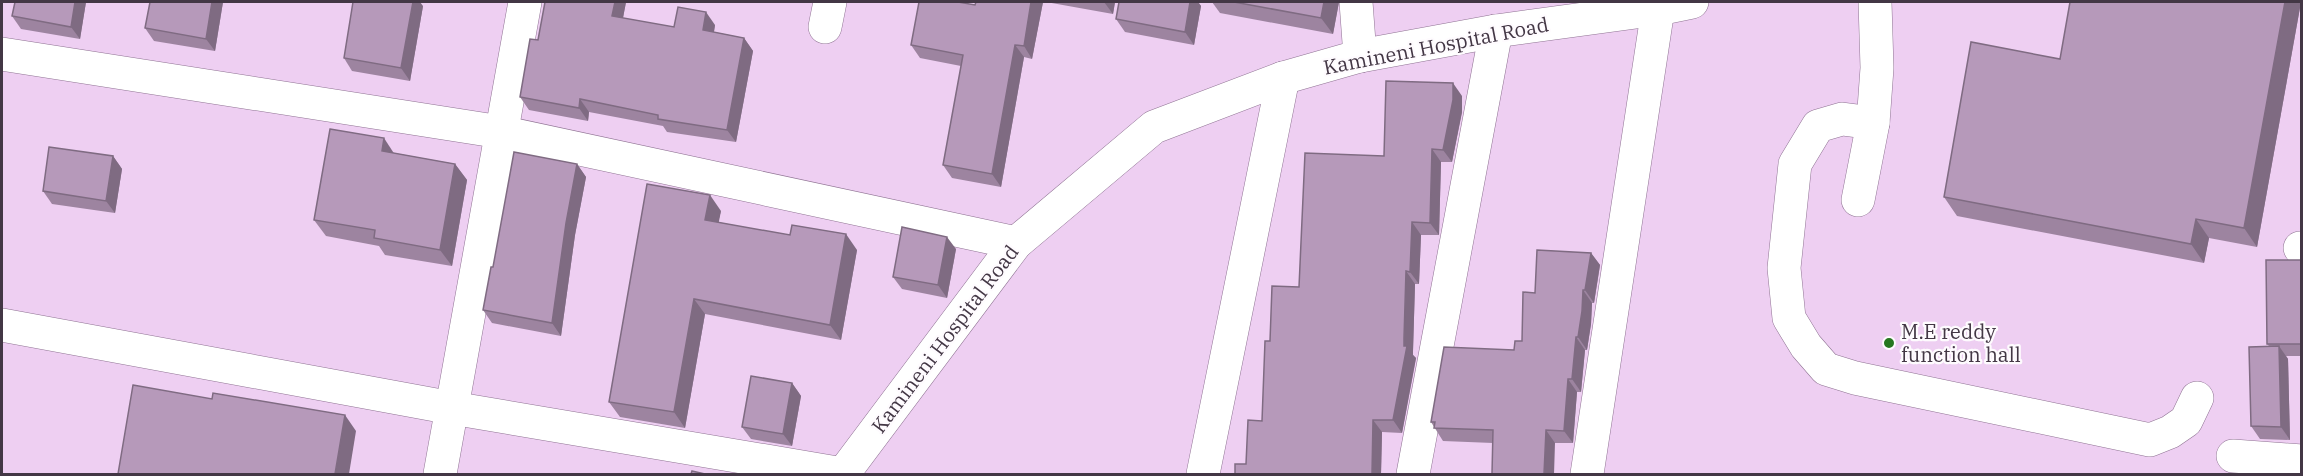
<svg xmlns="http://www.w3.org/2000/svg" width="2303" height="476" viewBox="0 0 2303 476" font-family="'IBM Plex Serif',serif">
	<rect width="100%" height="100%" fill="#eecff2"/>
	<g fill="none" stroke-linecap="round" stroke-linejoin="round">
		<defs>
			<g id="minor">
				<path d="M1356,2l4,54"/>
				<path d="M825,27l5,-25"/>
				<path d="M2,54l499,78 515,111"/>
				<path d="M1873,123l-31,-4 -24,7 -23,38 -11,104 5,50 17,28 20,23 29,9 295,62 20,-8 16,-11 11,-23"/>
				<path d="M1858,200l15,-77 4,-55 -2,-66"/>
				<path d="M2300,248h2"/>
				<path d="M2,325l450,83 391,66"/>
				<path d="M2233,456l69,5"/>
				<path d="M440,474l85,-472"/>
				<path d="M843,474l173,-231 138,-116 129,-49 77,-22 136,-25 162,-22 34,-7"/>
				<path d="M1203,474l80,-396"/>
				<path d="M1413,474l83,-443"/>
				<path d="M1587,474l71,-465"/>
			</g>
		</defs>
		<!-- minor casing -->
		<use href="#minor" stroke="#8f7393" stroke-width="34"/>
		<!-- minor -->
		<use href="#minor" stroke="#fff" stroke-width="33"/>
	</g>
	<!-- wall -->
	<g fill="#9d84a0">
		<path d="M15,2h71l-6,37 -59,-10 -9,-13z"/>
		<path d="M150,2h73l-8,49 -61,-10 -9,-13z"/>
		<path d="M545,2h81l-3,16 51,9 41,-2 -1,7 30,6 9,13 -17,91 -69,-10 -4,-6 -74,-14 -1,9 -59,-11 -9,-13 18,-57z"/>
		<path d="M1043,2l-11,57 -8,-2 -23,130 -49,-9 -9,-13 18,-99 -41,-8 -9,-13 64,-40z"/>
		<path d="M1046,2h69l-2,12z"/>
		<path d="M1119,2h79l3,4 -7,39 -69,-13 -9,-13z"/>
		<path d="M1212,2h127l-6,32 -113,-21z"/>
		<path d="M2301,2l-44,245 -48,-9 -5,25 -247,-47 -13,-19 116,-138z"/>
		<path d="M423,6l-13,75 -58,-10 -8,-13z"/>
		<path d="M1462,96v16l-10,50h-11l-2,73h-18l-2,49h-4l-2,67v4l3,3 -14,75 -20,-1 -1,42h-146l11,-10 16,-43 8,-80 29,-54 85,-131z"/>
		<path d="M394,153l61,11 12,16 -15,86 -67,-11 -6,-9 -53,-10 -12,-16z"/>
		<path d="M113,156l9,13 -7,44 -63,-9 -9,-13z"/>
		<path d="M577,164l9,13 -11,58 -14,101 -69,-13 -9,-13 10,-43z"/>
		<path d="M721,211l-3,11 139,28 -16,90 -136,-26 -20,114 -65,-11 -11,-15z"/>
		<path d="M956,249l-9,49 -45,-9 -9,-12z"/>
		<path d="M1591,253l9,12 -6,38h-2l-1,21 -4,26h-2l-4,42h-4l-4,51h-80l-50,-2 -12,-19 83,-72 8,-9 13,-48z"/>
		<path d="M2301,260v96h-15l2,3 2,81 -30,-1 -9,-13 18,-80 -2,-2z"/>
		<path d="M792,383l9,13 -9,50 -41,-7 -9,-12z"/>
	</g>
	<!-- shaded-wall -->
	<g fill="#7f6b82">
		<path d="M75,2h11l-6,37 -9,-12z"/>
		<path d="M212,2h11l-8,49 -9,-12z"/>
		<path d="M413,2h7l3,4 -13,75 -9,-13z"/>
		<path d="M615,2h11l-5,26 -9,-12z"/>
		<path d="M1031,2h12l-11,57 -8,-13z"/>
		<path d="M1104,2h11l-2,12z"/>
		<path d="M1190,2h8l3,4 -7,39 -9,-13z"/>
		<path d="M1324,2h15l-6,32 -12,-16z"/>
		<path d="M2285,2h16l-44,245 -13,-19z"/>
		<path d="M706,12l9,13 -3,18 -9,-13z"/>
		<path d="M744,38l9,13 -17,91 -9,-12z"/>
		<path d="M1015,45l9,12 -23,130 -9,-13z"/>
		<path d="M1453,83l9,13v16l-10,50 -9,-12z"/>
		<path d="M580,99l9,13 -1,9 -9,-13z"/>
		<path d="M384,138l11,17 -13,-4z"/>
		<path d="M1432,149l9,13 -2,73 -9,-12z"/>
		<path d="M113,156l9,13 -7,44 -9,-12z"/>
		<path d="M455,164l12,16 -15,86 -12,-16z"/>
		<path d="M577,164l9,13 -11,58 -14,101 -9,-13 14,-100z"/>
		<path d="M710,195l11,16 -5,25 -11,-16z"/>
		<path d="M2196,219l13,19 -5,25 -13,-19z"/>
		<path d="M1412,222l9,13 -2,49 -9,-12z"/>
		<path d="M846,234l11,16 -16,90 -11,-15z"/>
		<path d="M947,237l9,12 -9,49 -9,-13z"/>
		<path d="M1591,253l9,12 -6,38 -9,-13z"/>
		<path d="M1406,271l9,13 -2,67v4l3,3 -14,75 -9,-13 11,-74z"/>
		<path d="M1583,290l9,13 -1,21 -4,26 -9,-13z"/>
		<path d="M694,299l11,15 -20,114 -11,-16z"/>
		<path d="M1576,337l9,13 -4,42 -9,-13z"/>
		<path d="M2279,346l9,13 2,81 -9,-13z"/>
		<path d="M1568,379l9,13 -4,51 -9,-12z"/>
		<path d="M792,383l9,13 -9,50 -9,-12z"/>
		<path d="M345,415l11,16 -7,43h-14z"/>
		<path d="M1373,420l9,12 -1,42h-9z"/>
		<path d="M1546,430l9,13 -1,31h-10z"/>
	</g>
	<!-- building -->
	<g fill="#b699ba" stroke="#7f6b82" stroke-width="1.5">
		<path d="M15,2h60l-4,25 -59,-11z"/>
		<path d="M150,2h62l-6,37 -61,-11z"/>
		<path d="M353,2h60l-12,66 -57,-10z"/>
		<path d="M545,2h70l-3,14 62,11 4,-20 28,5 -3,18 41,8 -17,92 -69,-11v-4l-78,-16 -1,9 -59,-11 10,-58 8,1z"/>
		<path d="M919,2h39l17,3 1,-3h55l-7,44 -9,-1 -23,129 -49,-9 20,-110 -52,-10z"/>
		<path d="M1119,2h71l-5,30 -69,-13z"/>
		<path d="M1234,2h90l-3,16z"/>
		<path d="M2070,2h215l-41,226 -48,-9 -5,25 -247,-47 27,-155 89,17z"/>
		<path d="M1386,81l67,2v17l-10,50 -11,-1 -2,74 -18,-1 -2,50 -4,-1 -2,67v8h3l-14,74h-20l-1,54h-137v-10h11l2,-44 14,1 3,-80h5l2,-55 27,1 6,-134 79,3z"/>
		<path d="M330,129l54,9 -2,13 73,13 -15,86 -66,-12 1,-8 -61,-10z"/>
		<path d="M49,147l64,9 -7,45 -63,-10z"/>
		<path d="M514,152l63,12 -11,59 -14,100 -69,-13 8,-43h2z"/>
		<path d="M647,184l63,11 -5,25 85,15 2,-10 54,9 -16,91 -136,-26 -20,113 -65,-10z"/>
		<path d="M902,227l45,10 -9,48 -45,-8z"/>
		<path d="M1537,250l54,3 -6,37h-2l-1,21 -4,26h-2l-4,42h-4l-4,52 -18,-1 -2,44h-52l1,-44 -59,-2 1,-6h-4l13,-75 70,3 1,-9h7l1,-49 12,1z"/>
		<path d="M2266,260h35v84h-34z"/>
		<path d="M2279,346l2,81 -30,-1 -2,-79z"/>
		<path d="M751,376l41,7 -9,51 -41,-7z"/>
		<path d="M133,385l79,14 1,-6 132,22 -10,59h-217z"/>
		<path d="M692,471l13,3h-14z"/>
	</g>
	<!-- markers -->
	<circle fill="#267720" stroke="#fefbfe" stroke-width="2" cx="1889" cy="343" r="6"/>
	<g text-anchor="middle" stroke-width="4.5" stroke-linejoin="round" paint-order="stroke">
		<!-- street labels -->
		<g font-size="20" fill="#433745" stroke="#fefbfe">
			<text transform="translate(1436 46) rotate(-11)" y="7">Kamineni Hospital Road</text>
			<text transform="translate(945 339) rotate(-53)" y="7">Kamineni Hospital Road</text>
		</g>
		<!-- poi labels -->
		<g font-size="20" fill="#433745" stroke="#fefbfe" text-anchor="start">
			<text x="1901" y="339">M.E reddy<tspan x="1901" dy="23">function hall</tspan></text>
		</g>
	</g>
	<!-- border -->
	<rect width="2303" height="476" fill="none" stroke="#433745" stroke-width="6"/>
</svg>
